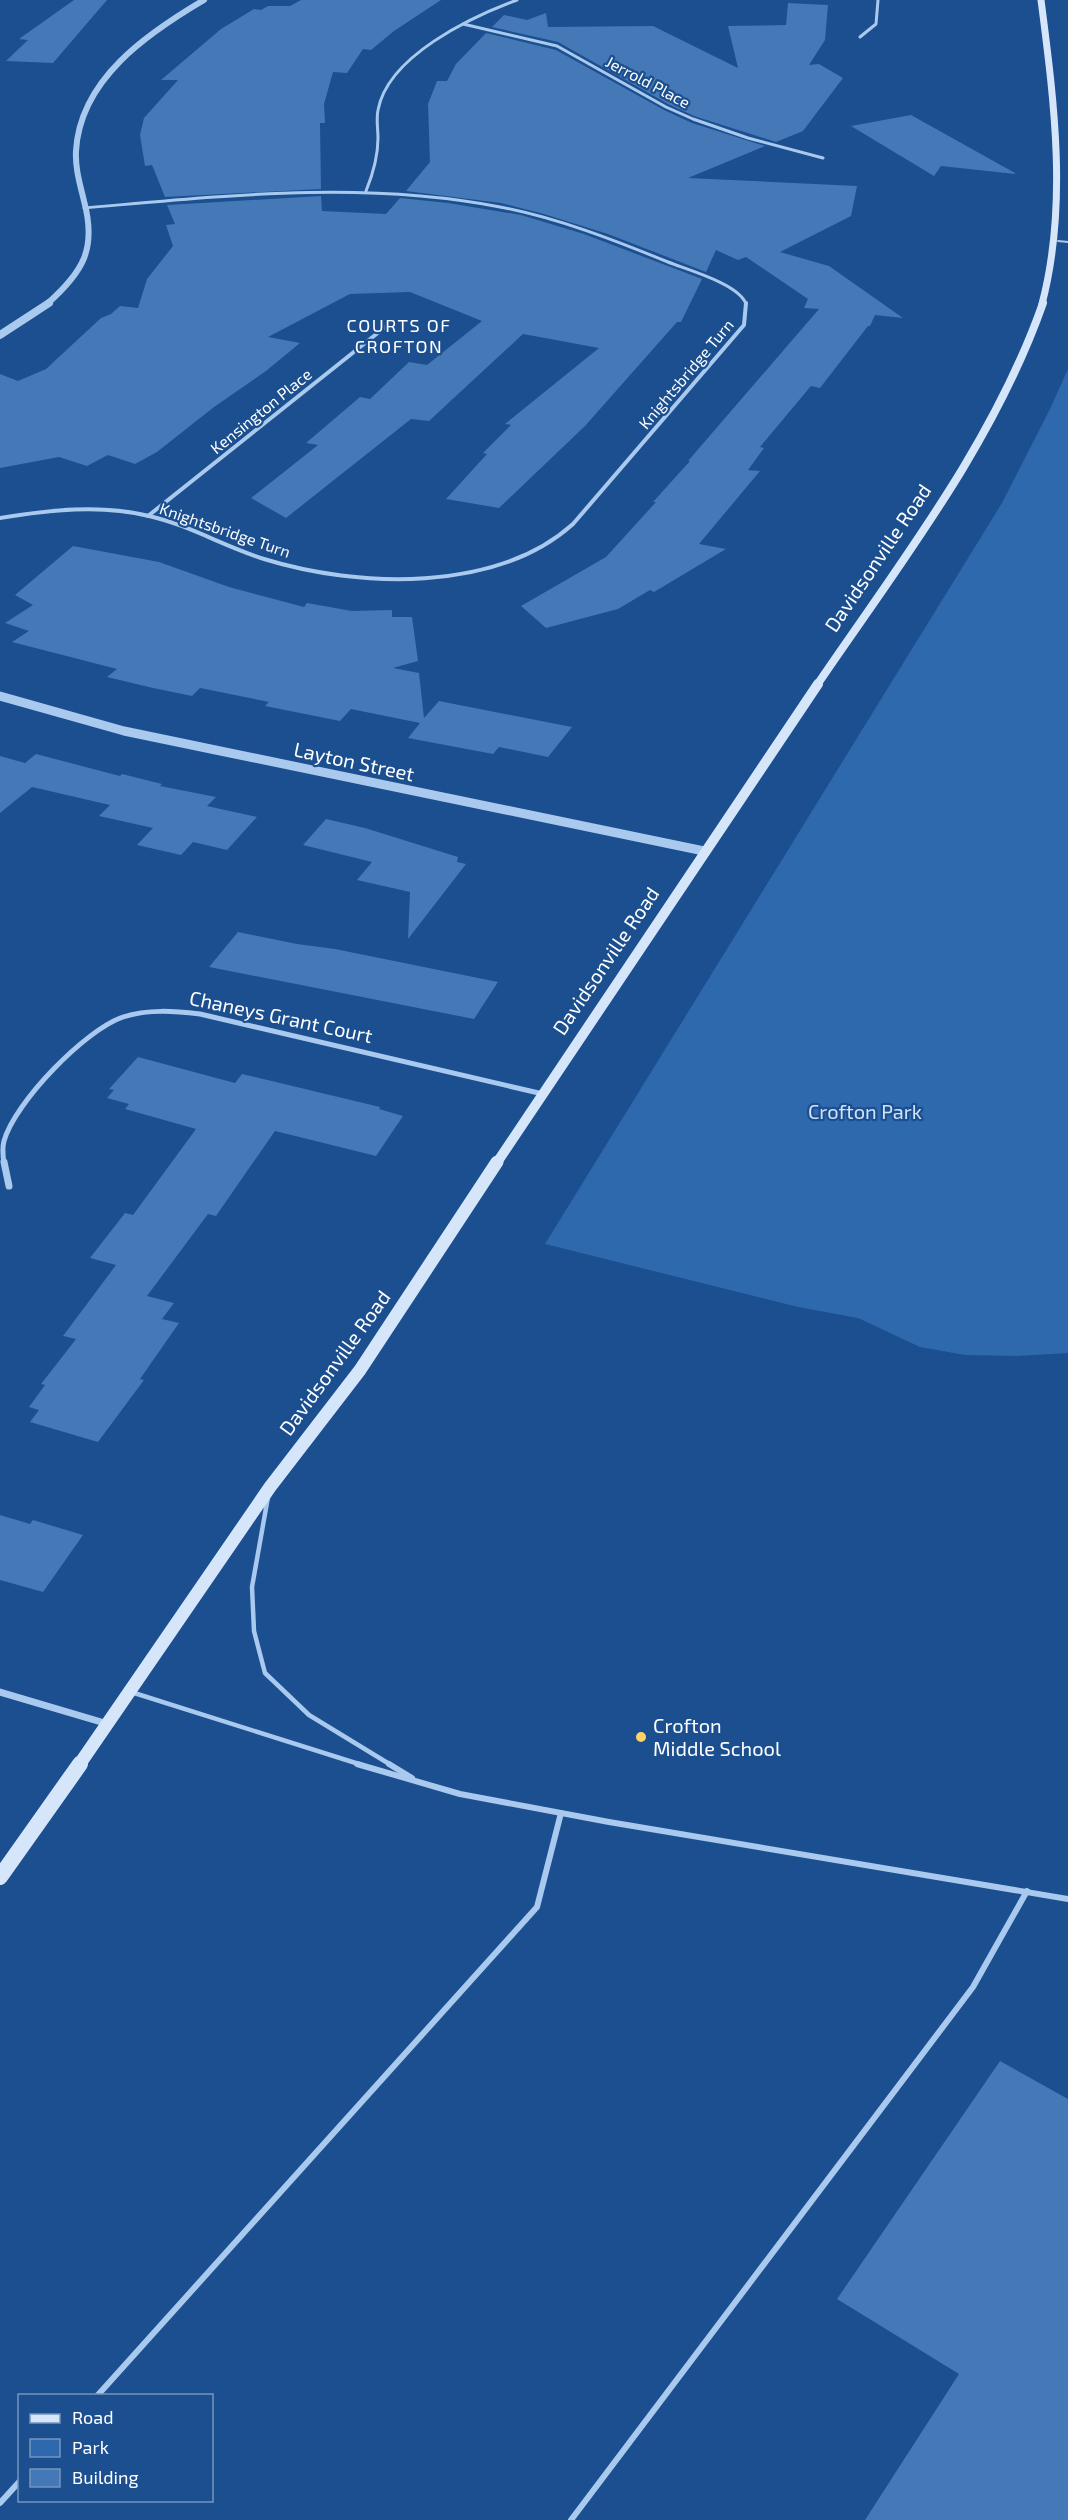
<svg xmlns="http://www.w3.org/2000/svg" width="1068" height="2520" viewBox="0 0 1068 2520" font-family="'Exo 2',sans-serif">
	<rect width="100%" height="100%" fill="#1b4f8f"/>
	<!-- green -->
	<path fill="#2e69ad" d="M1068,369v984l-51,3 -52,-1 -45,-8 -62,-29 -60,-11 -253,-63 457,-741 47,-92z"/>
	<!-- building -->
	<g fill="#4478b7">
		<path d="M74,0h33l-54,63 -47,-2 22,-21 -9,-1z"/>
		<path d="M301,0h140l-47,31 -23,19 -8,-1 -16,24 -14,-1 -9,32 1,19h-5l1,66 -156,8 -13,-32 -7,1 -5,-31 4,-17 34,-38h-17l60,-51 33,-20 7,1 7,-4h22z"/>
		<path d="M788,3l40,2 -3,35 -16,25 10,-1 24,14 -40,53 -27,11 -82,-26 -26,-12 -110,-62 -66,-15 12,-12 23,5 19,-7 2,14 105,-1 85,42 -10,-42 58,-1z"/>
		<path d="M486,33l70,17 108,60 28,13 73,23 -77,32 169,8 -6,30 -71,36 49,14 74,52 -28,-3 -5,11h-2l-48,62 -9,-2 -51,61 4,1 -16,22 12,1 -61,73 27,5 -72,43 -4,-2 -32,19 -72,19 -25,-22 85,-49 50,-55h-3l37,-41h-2l131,-152 -15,-1 4,-9 -62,-42 -8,3 -22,-10 -10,22 -98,-38 -64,-20 -43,-11 -95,-12 24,-29 -2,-58 9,-23h10l9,-17z"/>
		<path d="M911,115l104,58v1l-74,-8 -7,10 -83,-50z"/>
		<path d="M321,196l1,15 64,3 14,-16 48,5 73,12 63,19 118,45 -21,43h-4l-92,104 -86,82 -53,-9 41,-45 -4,-1 28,-28 -6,-1 94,-76 -76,-14 -94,87 -18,-2 -125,99 -35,-20 67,-53 -12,-2 54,-46 10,2 39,-37 18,3 55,-44 -72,-29 -60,2 -82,43 32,6 -34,28 -52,36 -57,45 -22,12 -27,-9 -21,11 -28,-9 -59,11v-94l18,7 28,-12 55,-51 10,-4 9,-8 18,2 9,-29 26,-33 -7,-21 9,-1 -8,-19z"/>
		<path d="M73,546l86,16 70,25 75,20 3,-4 45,8 40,-1v7h20l6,44 -25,7 26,5 5,45 15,-17 133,26 -24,30 -49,-10 -6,7 -85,-16 12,-15 -69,-14 -11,12 -75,-15 4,-4 -69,-14 -8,8 -39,-8 -46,-11 10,-8 -105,-27 17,-11 -24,-8 28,-18 -18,-10z"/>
		<path d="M36,754l84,22 2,-2 40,10 -2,2 56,11 -9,9 50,11 -30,33 -34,-8 -12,13 -44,-10 16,-17 -54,-12 11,-11 -78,-18 -32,26v-57l25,7z"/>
		<path d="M326,819l39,9 93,29 -1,5 9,2 -58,75 2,-47 -53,-12 15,-18 -69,-17z"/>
		<path d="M238,932l59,12 38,5 163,33 -24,37 -265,-52z"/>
		<path d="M138,1057l97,26 7,-9 138,33 -1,2 24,7 -27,40 -101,-25 -59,85 -8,-2 -61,82 27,7 -12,16 17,4 -39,56 4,1 -46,62 -68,-20 9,-12 -10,-3 16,-22 -4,-1 35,-45 -13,-3 53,-71 -26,-7 35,-45 8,2 63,-86 -71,-20 4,-5 -22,-6 7,-8 -5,-1z"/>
		<path d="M0,1515l30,9 3,-4 50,15 -40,57 -43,-12z"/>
		<path d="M1000,2061l68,38v421h-203l94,-146 -122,-75z"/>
	</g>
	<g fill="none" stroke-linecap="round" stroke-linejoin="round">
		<!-- service-far2 -->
		<path stroke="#a9c9ee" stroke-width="2" d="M1058,241l10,1"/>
		<!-- service-far1 -->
		<g stroke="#a9c9ee" stroke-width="4.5">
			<path d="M268,1497l-16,90 2,44 11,42 44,42 82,50"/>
			<path d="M131,1692l231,73"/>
		</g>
		<!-- service -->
		<g stroke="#a9c9ee" stroke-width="6">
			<path d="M357,1764l103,30 149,28 459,77"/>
			<path d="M389,1764l23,14"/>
			<path d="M97,2396l440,-489 24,-94"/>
			<path d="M0,2503l20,-22"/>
			<path d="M571,2520l402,-533 54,-96"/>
		</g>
		<!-- minor-far3 -->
		<g stroke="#a9c9ee" stroke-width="3">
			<path d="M463,24l94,22 109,61 27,12 55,19 75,20"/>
			<path d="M860,37l16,-13 2,-24"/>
			<path d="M366,191c7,-17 12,-34 12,-53 0,-9 -2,-19 0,-28 10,-54 93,-93 139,-110"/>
			<path d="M84,208c139,-12 278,-28 416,-1 58,11 114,33 168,55 20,8 71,22 78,42"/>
		</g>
		<!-- minor-far2 -->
		<g stroke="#a9c9ee" stroke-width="4">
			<path d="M148,516l241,-192"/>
			<path d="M0,518c49,-8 100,-14 149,-2 40,9 76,31 115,43 94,29 232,34 309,-35l171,-199 2,-22"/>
		</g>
		<!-- minor-far1 -->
		<path stroke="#a9c9ee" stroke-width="5" d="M4,1164c-1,-7 -2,-16 0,-23 11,-39 81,-111 119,-124 25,-8 51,-6 77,-3l343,80"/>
		<!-- minor -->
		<g stroke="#a9c9ee" stroke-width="7">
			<path d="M4,1162l5,24"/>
			<path d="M0,1692l108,32"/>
		</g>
		<!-- tertiary-far2 -->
		<path stroke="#a9c9ee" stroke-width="6" d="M47,304c36,-32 50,-55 37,-103 -4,-17 -9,-33 -8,-50 4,-72 72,-118 128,-151"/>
		<!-- tertiary-far1 -->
		<path stroke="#a9c9ee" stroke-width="8" d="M0,335l49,-32"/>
		<!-- tertiary -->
		<path stroke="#a9c9ee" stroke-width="9" d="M0,696l124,35 580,120"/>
		<!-- secondary-far4 -->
		<path stroke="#d6e6fa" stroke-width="7" d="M1041,0c13,101 27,205 1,304"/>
		<!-- secondary-far3 -->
		<path stroke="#d6e6fa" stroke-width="8" d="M817,685c83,-122 177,-242 226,-382"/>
		<!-- secondary-far2 -->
		<path stroke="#d6e6fa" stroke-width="10" d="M496,1164l322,-480"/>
		<!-- secondary-far1 -->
		<path stroke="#d6e6fa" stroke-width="13" d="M79,1765l191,-278 90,-117 137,-208"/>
		<!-- secondary -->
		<path stroke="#d6e6fa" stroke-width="16" d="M0,1877l80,-113"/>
	</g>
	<!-- markers -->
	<circle fill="#ffd166" stroke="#1b4f8f" stroke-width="2" cx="641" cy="1737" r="6"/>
	<g text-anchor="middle" stroke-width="4.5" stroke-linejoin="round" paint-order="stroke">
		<!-- far-street labels -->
		<g font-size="16" fill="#fff" stroke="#1b4f8f">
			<text transform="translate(648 82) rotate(28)" y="6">Jerrold Place</text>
			<text transform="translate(686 374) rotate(-50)" y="6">Knightsbridge Turn</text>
			<text transform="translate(261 411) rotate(-39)" y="6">Kensington Place</text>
			<text transform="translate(225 530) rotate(19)" y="6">Knightsbridge Turn</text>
		</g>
		<!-- far-neighbourhood labels -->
		<g font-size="18" letter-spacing="1.5" fill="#fff" stroke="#1b4f8f">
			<text x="399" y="332">COURTS OF<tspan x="399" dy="21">CROFTON</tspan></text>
		</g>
		<!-- street labels -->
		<g font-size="20" fill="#fff" stroke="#1b4f8f">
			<text transform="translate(878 558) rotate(-56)" y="7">Davidsonville Road</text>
			<text transform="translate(354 762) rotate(12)" y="7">Layton Street</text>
			<text transform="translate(606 961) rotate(-56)" y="7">Davidsonville Road</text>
			<text transform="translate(281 1017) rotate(12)" y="7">Chaneys Grant Court</text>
			<text transform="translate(335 1363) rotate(-54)" y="7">Davidsonville Road</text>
		</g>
		<!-- park labels -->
		<g font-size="20" fill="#cfe3fa" stroke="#1b4f8f">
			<text x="865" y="1119">Crofton Park</text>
		</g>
		<!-- poi labels -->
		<g font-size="20" fill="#fff" stroke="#1b4f8f" text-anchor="start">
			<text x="653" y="1733">Crofton<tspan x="653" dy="23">Middle School</tspan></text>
		</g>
	</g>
	<!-- legend -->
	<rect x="18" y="2394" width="195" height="108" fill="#1b4f8f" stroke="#7695bc" stroke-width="1.5"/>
	<rect x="30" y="2414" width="30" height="9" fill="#d6e6fa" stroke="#7695bc" stroke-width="1.5"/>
	<text x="72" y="2424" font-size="18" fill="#ffffff">Road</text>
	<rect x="30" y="2439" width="30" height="18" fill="#2e69ad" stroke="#7695bc" stroke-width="1.5"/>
	<text x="72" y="2454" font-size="18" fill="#ffffff">Park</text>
	<rect x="30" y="2469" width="30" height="18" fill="#4478b7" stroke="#7695bc" stroke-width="1.5"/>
	<text x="72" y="2484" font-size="18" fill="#ffffff">Building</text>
</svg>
